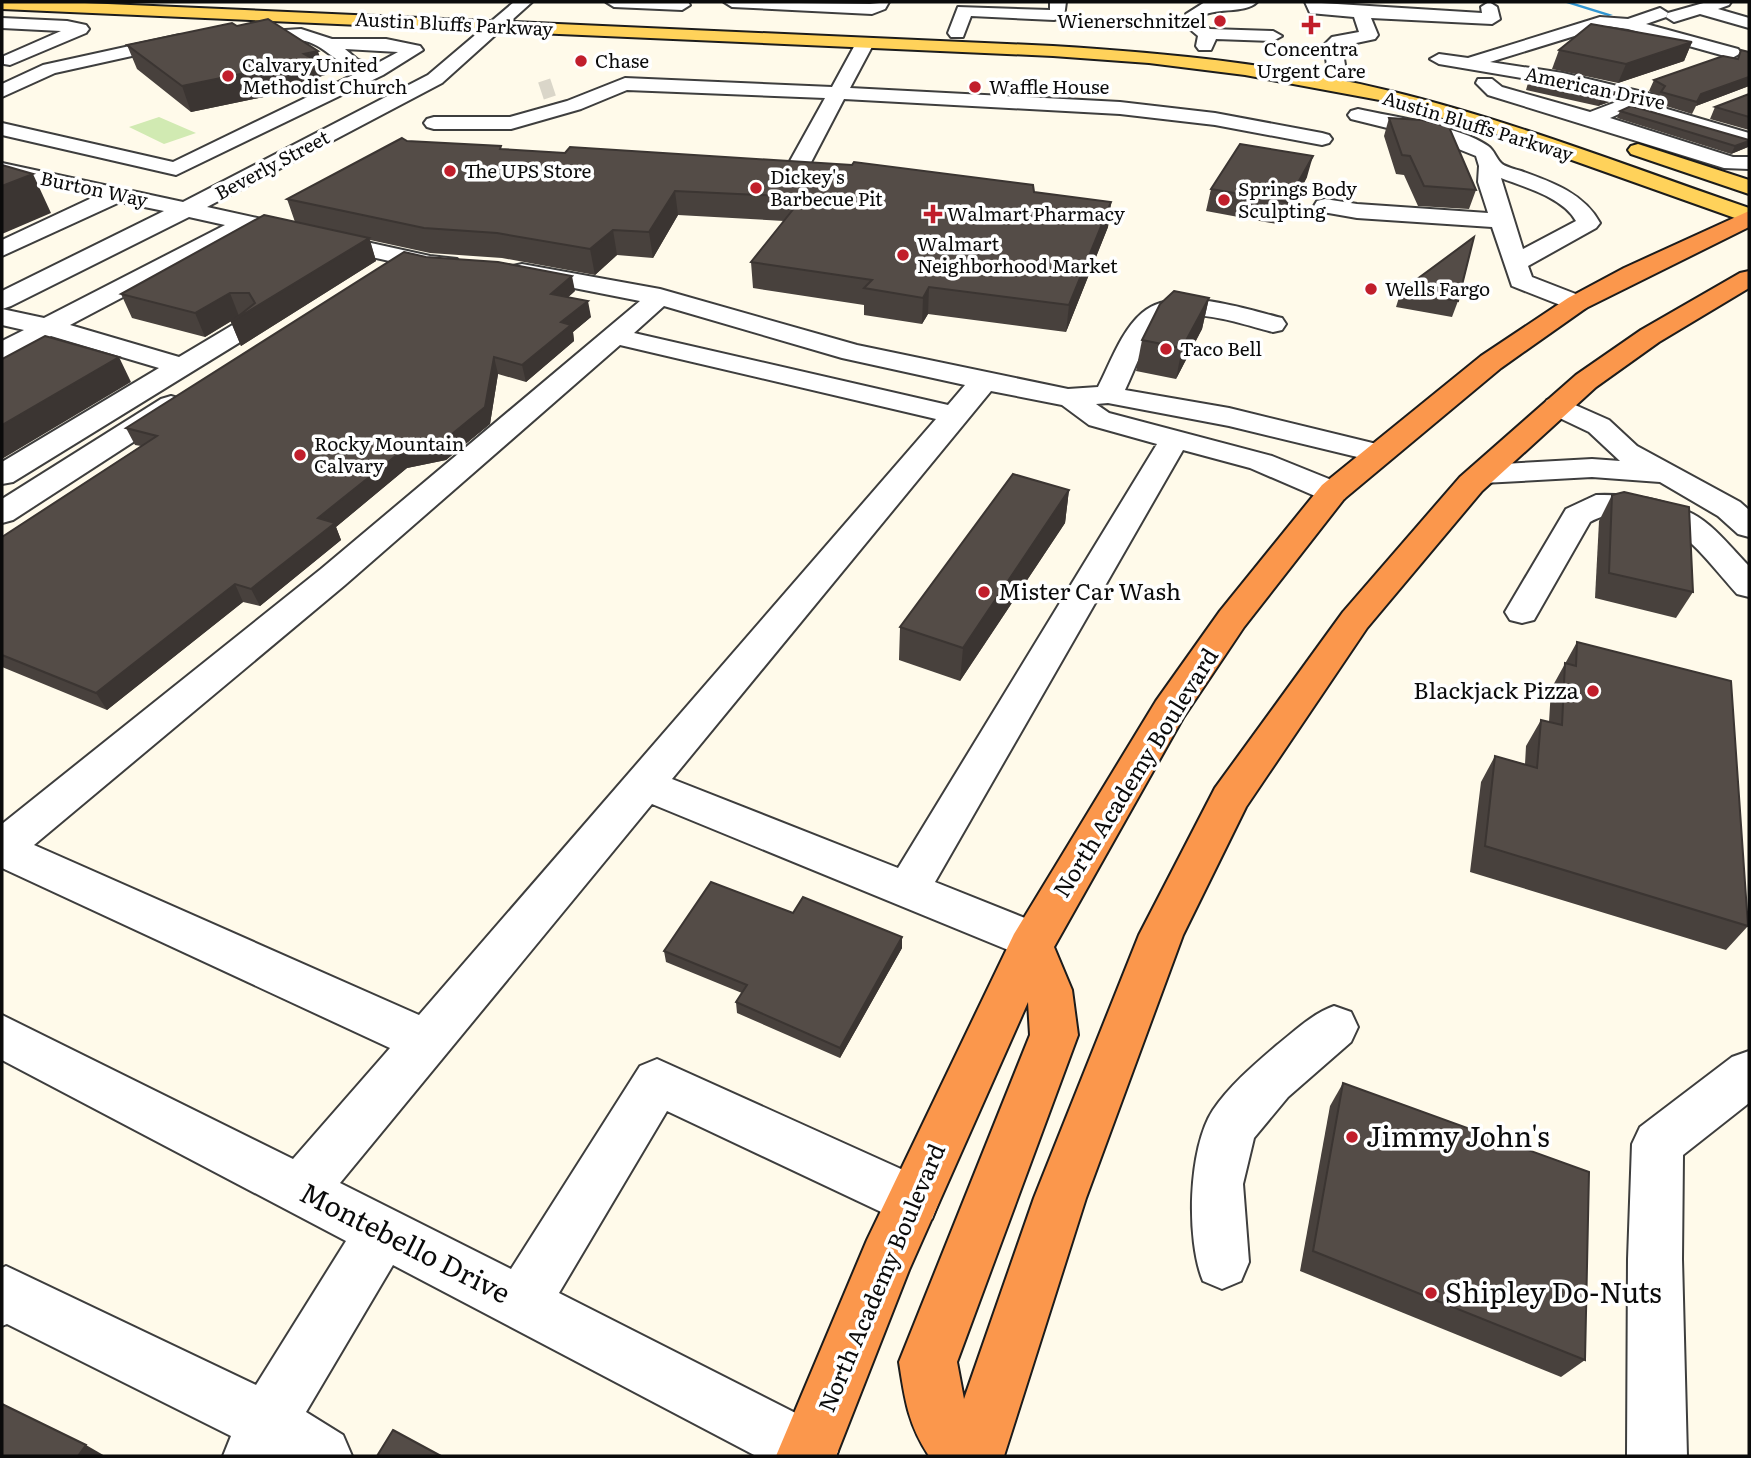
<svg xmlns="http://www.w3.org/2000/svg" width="1751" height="1458" viewBox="0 0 1751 1458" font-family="Literata,serif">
	<rect width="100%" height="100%" fill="#fffaea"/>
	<!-- green -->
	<path fill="#d1eab2" d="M159,117l37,16 -32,11 -35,-17z"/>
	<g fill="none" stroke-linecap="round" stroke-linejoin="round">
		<!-- stream -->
		<path fill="#3096d3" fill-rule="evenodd" d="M1563,2h8l42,13 -5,1z"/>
		<!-- minor-tunnel -->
		<path stroke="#dad6c9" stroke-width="18" stroke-dasharray="18 10" stroke-linecap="butt" d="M541,91l12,-4"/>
		<defs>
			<g id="minor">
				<path d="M514,2h18l-90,81 -235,124 223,49 27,3 3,5 -3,5 -27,1 -180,-40 -180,95 109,32 92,-55 9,-3 9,3 4,5 -4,5 -276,170 -11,2v-22l157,-94 -108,-32 -39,22 -10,2v-19l22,-11 -22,-5v-16l42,9 181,-93 -36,-8 -178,89 -9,3v-18l162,-80 -44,-9 -118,54v-16l94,-44 -94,-21v-12l181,39 245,-127z"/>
				<path d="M606,2h82l2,3 -8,5 -68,-3z"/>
				<path d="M724,2l146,2 19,-2 -4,7 -13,5 -140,-7z"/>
				<path d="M1050,2h16l-2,15 -10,3 -83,-4 -8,21h-12l-3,-4 10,-26 92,3z"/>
				<path d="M1205,2h52c-12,12 -39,5 -55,14v7l8,6 63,2 9,5 -9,5 -57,-2 -5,11h-12l-3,-4 2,-10 -13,-11 1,-11z"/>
				<path d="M1305,2l177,11 -1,-6 8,-5 8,5 3,12 -8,5 -121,-6 7,17 -3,4 -33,7 3,19 -9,5 -9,-5 -3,-20 8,-8 27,-5 -5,-15 -44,-4z"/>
				<path d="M1707,2h24l-2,3 -11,4 31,9v10l-49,-14 -26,8 -8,-5 2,-4z"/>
				<path d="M1660,8l8,5 -2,4 -20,7 92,25 3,4 -9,5 -104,-29 -21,-3 -117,36 73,11 92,22 3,4 -8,5 99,29v12l-121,-35 -18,8 123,39h16v12l-25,-1 -236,-73 -12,-12 2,-4h14l10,8 88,25 34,-13 -61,-14 -124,-21 -9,-5 9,-5 29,4 132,-41 28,2z"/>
				<path d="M2,18l65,3 19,4 3,4 -3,4 -76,32 -6,-1v-8l57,-25 -59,-3z"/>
				<path d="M301,29l31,10h54l34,7 3,4 -40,25 -207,100 -174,-40v-12l171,39 186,-90c-23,-7 -37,-32 -63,-32 -15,-1 -55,9 -65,-2l9,-5zM345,49l53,3 -24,13 -16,-5z"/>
				<path d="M180,35l9,5 -3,4 -131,29 -53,24v-13l41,-19z"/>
				<path d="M865,38l9,5 -24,45 270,14 95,11 107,20 7,2 3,4 -3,4 -7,2 -107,-20 -95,-11 -276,-15 -37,71 -3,5h-16l-3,-5 40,-72 -198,-8 -46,19 -70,20h-77l-7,-2 -3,-4 3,-4 7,-2h76l57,-16 58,-23 207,9 24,-44z"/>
				<path d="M1358,109c35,8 102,17 130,37 6,4 8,12 13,17 4,4 14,6 20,8 30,11 63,22 79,52l-4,5 -68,38 4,11 54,21 4,5 -4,5 -9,3 -9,-3 -56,-22 -20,-59 -135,-9 -40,-7 -3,-5 3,-5 8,-2 32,5 131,9 -10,-31 1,-16 -3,-10 -40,-16 -85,-21 -3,-4 3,-4zM1501,178c23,9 62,19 75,43l-53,28z"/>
				<path d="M522,264l138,25 197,56 211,44 30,-2c12,-23 23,-56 44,-74 32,-29 103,-4 140,5l4,6 -4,6 -9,2c-28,-7 -94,-31 -115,-6 -15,18 -23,43 -33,64l104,18 160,39 4,6 -4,6 -11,3 -149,-36 -121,-23 -12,1 13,9 163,43 72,29 5,7 -5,7 -11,2 -11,-2 -72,-31 -67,-18 -248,432 115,46 6,13 -6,13 -16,6 -16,-6 -366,-150 -312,379 171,86 129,-203 17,-7 275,124 7,18 -7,18 -19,8 -246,-116 -108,182 270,137 9,21 -2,5h-80l-363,-191 -87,147 37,23 9,21h-129l8,-20 -224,-112 -5,2v-58l4,-2 250,119 90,-144 -344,-181v-45l291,144 97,-111 -388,-180v-44l319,-255 319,-268 -127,-25 -3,-5 3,-5zM664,306l178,52 123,27 -17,20 -314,-72zM620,345l316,74 -517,596 -385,-170 311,-260zM991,391l71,14 27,20 68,19 -259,424 -226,-89z"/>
				<path d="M171,396l10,3 4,6 -4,6 -168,109 -11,3v-24l159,-100z"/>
				<path d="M1557,397l52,23 28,26 103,56 9,8v27l-11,-3 -20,-18 -58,-34 -68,-5 -109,6 -11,-2 -4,-7 4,-7 11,-2 109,-6 28,2 -31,-29 -42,-20 -4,-6 4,-6z"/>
				<path d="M1596,495c32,-1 67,4 97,19 21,11 39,35 56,52v31l-12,-3c-20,-22 -40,-50 -65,-66 -23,-14 -59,-20 -82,-6l-56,98 -12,3 -12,-3 -5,-8 61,-103z"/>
				<path d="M1334,1006l17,6 7,15 -7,15 -63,55 -34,41 -11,46 6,78 -8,19 -19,8 -19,-8c-17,-41 -15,-133 10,-171 17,-25 42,-46 64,-65 19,-15 35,-31 57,-39z"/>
				<path d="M1749,1051v52l-66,52 -1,104 5,197h-60l1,-197 4,-115 8,-17 92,-70z"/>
			</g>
			<g id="major">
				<path d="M2,2h60l991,44c113,7 227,18 337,45 123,30 240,76 359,117v15l-242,-86 -122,-36 -140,-26 -96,-12 -96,-7 -1051,-47z"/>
				<path d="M1638,144l111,36v14l-118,-40 -3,-4 3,-4z"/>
			</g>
			<path id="highway" d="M1749,211v16l-163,81 -85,60 -157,131 -100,128 -61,91 -129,229 18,43 6,45 -121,327 7,37 70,-201 105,-263 76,-147 128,-176 117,-135 116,-102 65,-45 99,-57 9,-2v17l-90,54 -63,45 -114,104 -115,137 -121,179 -63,128 -97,263 -82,258h-75c-21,-32 -24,-56 -30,-94l131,-327 -2,-33 -119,268 -73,186h-60l91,-216 147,-306 142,-233 64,-90 102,-126 159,-129 87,-58 56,-30z"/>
		</defs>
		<!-- minor casing -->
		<use href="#minor" stroke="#3e3e3e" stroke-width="4"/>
		<!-- major casing -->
		<use href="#major" stroke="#1c1c1c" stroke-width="4"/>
		<!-- highway casing -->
		<use href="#highway" stroke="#1c1c1c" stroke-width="4"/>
		<!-- minor -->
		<use href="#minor" fill="#fff" fill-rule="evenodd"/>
		<!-- major -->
		<use href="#major" fill="#ffd25a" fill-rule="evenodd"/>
		<!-- highway -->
		<use href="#highway" fill="#fb974c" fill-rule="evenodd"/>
	</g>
	<!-- wall -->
	<g fill="#48413d">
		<path d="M1692,42l-8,19 -66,22 -66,-14 7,-19z"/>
		<path d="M127,45l198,30 -6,2 2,8 -130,27 -54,-43z"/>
		<path d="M1741,50l8,2v34l-53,20 -4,8 -36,-11 3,-6 -10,-6 5,-11 83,-21z"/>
		<path d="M1528,83l90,10 -3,7 -17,6 -72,-16z"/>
		<path d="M1749,94v36l-39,-11 5,-12z"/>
		<path d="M1620,111l128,36 -17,7 -114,-36z"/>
		<path d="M1389,118l87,72 -7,19 -51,-3 -14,-31 -8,-1 -12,-38z"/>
		<path d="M407,141l627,51 77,10 -3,25 -42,105 -138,-18 -6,10 -58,-9v-10l-111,-17 -2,-26 33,-41 -106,-6 -25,43 -36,-3 -22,20 -93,-17 -72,-5 -60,-13 6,21 -135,85 -10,-24 4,-3 -30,18 -73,-19 -11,-24 174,-72 -8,-23z"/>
		<path d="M1307,177l-25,48 -76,-14 5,-22z"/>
		<path d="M575,291l-7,6 23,20 -18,15 1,9 -48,41 -28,-8 -8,50 -44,36 -39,8 -71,59 5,13 -81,66 -17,-4 -136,108 -105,-43v-130l139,-91 -6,-1 -9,-17z"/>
		<path d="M1401,291l57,10 -6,16 -56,-10z"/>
		<path d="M1209,298l-7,31 -26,50 -40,-8 6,-31z"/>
		<path d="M1069,490l-4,33 -105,158 -61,-21 1,-33z"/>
		<path d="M1612,495l81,97 -17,26 -81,-20 4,-77z"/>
		<path d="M1577,642l171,284 -22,24 -256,-78 11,-90 14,-26 30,8 1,-18 15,-26 8,2 2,-33z"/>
		<path d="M793,913l109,35 -62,110 -103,-45 -1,-11 6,-9 -76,-31 -2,-11z"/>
		<path d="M1343,1083l242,277 -24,17 -261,-106 30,-165z"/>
	</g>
	<!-- shaded-wall -->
	<g fill="#3b3532">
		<path d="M1692,42l-8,19 -66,22 8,-19z"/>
		<path d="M318,51l7,24 -6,2 2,8 -130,27 -9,-26z"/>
		<path d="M1749,77v9l-53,20 5,-12z"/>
		<path d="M1618,93l-3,7 -17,6 3,-7z"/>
		<path d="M1749,141l-1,6 -17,7 4,-8z"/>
		<path d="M1313,156l-6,21 -25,48 5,-23z"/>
		<path d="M33,174l18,39 -49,21v-48z"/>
		<path d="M675,191l3,24 -25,43 -4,-26z"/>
		<path d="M1111,202l-3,25 -42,105 3,-27z"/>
		<path d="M613,230l4,25 -22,20 -5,-26z"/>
		<path d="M369,238l7,23 -135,85 -10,-24z"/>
		<path d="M572,276l3,15 -21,19 -3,-16z"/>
		<path d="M929,287l-1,27 -6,10 1,-26z"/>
		<path d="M230,293l9,23 -34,21 -10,-24z"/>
		<path d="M1209,298l-7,31 -26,50 6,-31z"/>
		<path d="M588,301l3,16 -18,15 1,9 -48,41 -4,-17 39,-43z"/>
		<path d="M119,357l12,25 -129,77v-34z"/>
		<path d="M494,357l4,17 -8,50 -44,36 -39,8 -71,59 5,13 -81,66 -9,-17 67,-71 84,-67z"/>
		<path d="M1069,490l-4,33 -105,158 3,-33z"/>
		<path d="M235,584l8,18 -136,108 -11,-17z"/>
		<path d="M902,937v11l-62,110v-10z"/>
		<path d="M86,1445l19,11h-27z"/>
	</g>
	<!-- building -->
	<g fill="#544c47" stroke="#3b3532" stroke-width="2">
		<path d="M268,19l50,32 -14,3 9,5 -131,27 -55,-41 105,-22 5,3z"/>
		<path d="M1591,24l101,18 -66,22 -67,-14z"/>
		<path d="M1741,50l8,2v25l-48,17 -4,8 -36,-10 4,-6 -11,-6 69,-24 15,3z"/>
		<path d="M1537,76l81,17 -17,6 -73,-16z"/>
		<path d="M1749,94v23l-34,-10z"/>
		<path d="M1631,106l118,34v1l-14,5 -115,-35z"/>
		<path d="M1389,118l33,2 27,7 27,63 -52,-4 -14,-30 -8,-1z"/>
		<path d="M402,138l5,3 94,5 -1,3 65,4 5,-6 282,18 2,-3 179,23 1,7 77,10 -42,103 -140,-18 -6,11 -59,-10 8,-8 -121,-18 52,-65 -128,-6 -26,41 -36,-2 -23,19 -93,-16 -73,-5 -137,-29z"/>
		<path d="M1240,144l73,12 -26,46 -76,-13z"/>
		<path d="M2,165l31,9 -31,12z"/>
		<path d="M264,215l105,23 -138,84 24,-19 -6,-10h-19l-35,20 -74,-19z"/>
		<path d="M1474,237l-16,64 -57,-10z"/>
		<path d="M404,252l22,5 72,5 74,14 -21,18 37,7 -27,21 10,3 -49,40 -28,-8 -9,50 -44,36 -39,8 -84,67 17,5 -84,66 -16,-5 -139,109 -94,-38v-118l155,-101 -31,-8z"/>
		<path d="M1174,291l35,7 -27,50 -40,-8 18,-36z"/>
		<path d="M45,336l74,21 -117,68v-66z"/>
		<path d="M1013,474l56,16 -106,158 -63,-21z"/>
		<path d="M1624,492l65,15 4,85 -84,-19 3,-78z"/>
		<path d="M1577,642l154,39 17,245 -263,-80 10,-90 42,12 4,-48 21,5 3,-62 11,3z"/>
		<path d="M711,882l82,31 10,-16 99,40 -62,111 -104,-46 11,-17 -83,-34z"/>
		<path d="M1343,1083l246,89 -4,188 -272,-109z"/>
		<path d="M2,1404l84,41 -8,11h-76z"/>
		<path d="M393,1430l48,26h-64z"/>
	</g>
	<!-- markers -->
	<g fill="#c11e2b" stroke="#fff" stroke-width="2.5">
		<circle cx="1220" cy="21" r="7"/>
		<path d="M1307.5 14.5h7v7h7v7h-7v7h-7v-7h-7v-7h7z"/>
		<circle cx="581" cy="61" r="7"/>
		<circle cx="228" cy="76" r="7"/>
		<circle cx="975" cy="87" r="7"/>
		<circle cx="450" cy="171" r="7"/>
		<circle cx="756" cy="188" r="7"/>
		<circle cx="1224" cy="200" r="7"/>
		<path d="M929.5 203.5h7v7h7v7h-7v7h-7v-7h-7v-7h7z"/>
		<circle cx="903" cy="255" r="7"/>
		<circle cx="1371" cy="289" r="7"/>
		<circle cx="1166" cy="349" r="7"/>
		<circle cx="300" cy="455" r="7"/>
		<circle cx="984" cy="592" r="7"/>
		<circle cx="1593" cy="691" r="7"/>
		<circle cx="1352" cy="1137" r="7"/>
		<circle cx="1431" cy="1293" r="7"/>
	</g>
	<g text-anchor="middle" stroke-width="7" stroke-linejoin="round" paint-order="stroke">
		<!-- far-poi labels -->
		<g font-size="19" fill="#0b0b0b" stroke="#fff" text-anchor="start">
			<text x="1206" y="28" text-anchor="end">Wienerschnitzel</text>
			<text x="1311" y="56" text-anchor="middle">Concentra<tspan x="1311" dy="22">Urgent Care</tspan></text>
			<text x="595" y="68">Chase</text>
			<text x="242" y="72">Calvary United<tspan x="242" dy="22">Methodist Church</tspan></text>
			<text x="989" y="94">Waffle House</text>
			<text x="464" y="178">The UPS Store</text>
			<text x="770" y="184">Dickey's<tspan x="770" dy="22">Barbecue Pit</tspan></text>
			<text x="1238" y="196">Springs Body<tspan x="1238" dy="22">Sculpting</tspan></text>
			<text x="947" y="221">Walmart Pharmacy</text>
			<text x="917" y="251">Walmart<tspan x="917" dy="22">Neighborhood Market</tspan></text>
			<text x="1385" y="296">Wells Fargo</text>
			<text x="1180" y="356">Taco Bell</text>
			<text x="314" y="451">Rocky Mountain<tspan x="314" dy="22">Calvary</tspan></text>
		</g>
		<!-- far-street labels -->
		<g font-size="19" fill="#0b0b0b" stroke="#fff">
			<text transform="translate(454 24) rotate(3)" y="7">Austin Bluffs Parkway</text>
			<text transform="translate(1595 88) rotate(12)" y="7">American Drive</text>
			<text transform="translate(1478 126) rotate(17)" y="7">Austin Bluffs Parkway</text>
			<text transform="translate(272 165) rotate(-28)" y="7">Beverly Street</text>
			<text transform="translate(94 189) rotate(12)" y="7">Burton Way</text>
		</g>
		<!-- poi labels -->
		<g font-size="23" fill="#0b0b0b" stroke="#fff" text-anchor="start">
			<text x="998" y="600">Mister Car Wash</text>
			<text x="1579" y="699" text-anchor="end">Blackjack Pizza</text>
		</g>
		<!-- street labels -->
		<g font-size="23" fill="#0b0b0b" stroke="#fff">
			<text transform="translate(1136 773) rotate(-58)" y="8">North Academy Boulevard</text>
			<text transform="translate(882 1278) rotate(-67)" y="8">North Academy Boulevard</text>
		</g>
		<!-- near-poi labels -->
		<g font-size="28" fill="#0b0b0b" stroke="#fff" text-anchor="start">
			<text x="1366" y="1147">Jimmy John's</text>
			<text x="1445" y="1303">Shipley Do-Nuts</text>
		</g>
		<!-- near-street labels -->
		<g font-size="28" fill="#0b0b0b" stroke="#fff">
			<text transform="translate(405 1243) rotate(27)" y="10">Montebello Drive</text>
		</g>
	</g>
	<!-- border -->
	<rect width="1751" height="1458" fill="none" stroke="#0b0b0b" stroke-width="7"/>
</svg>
